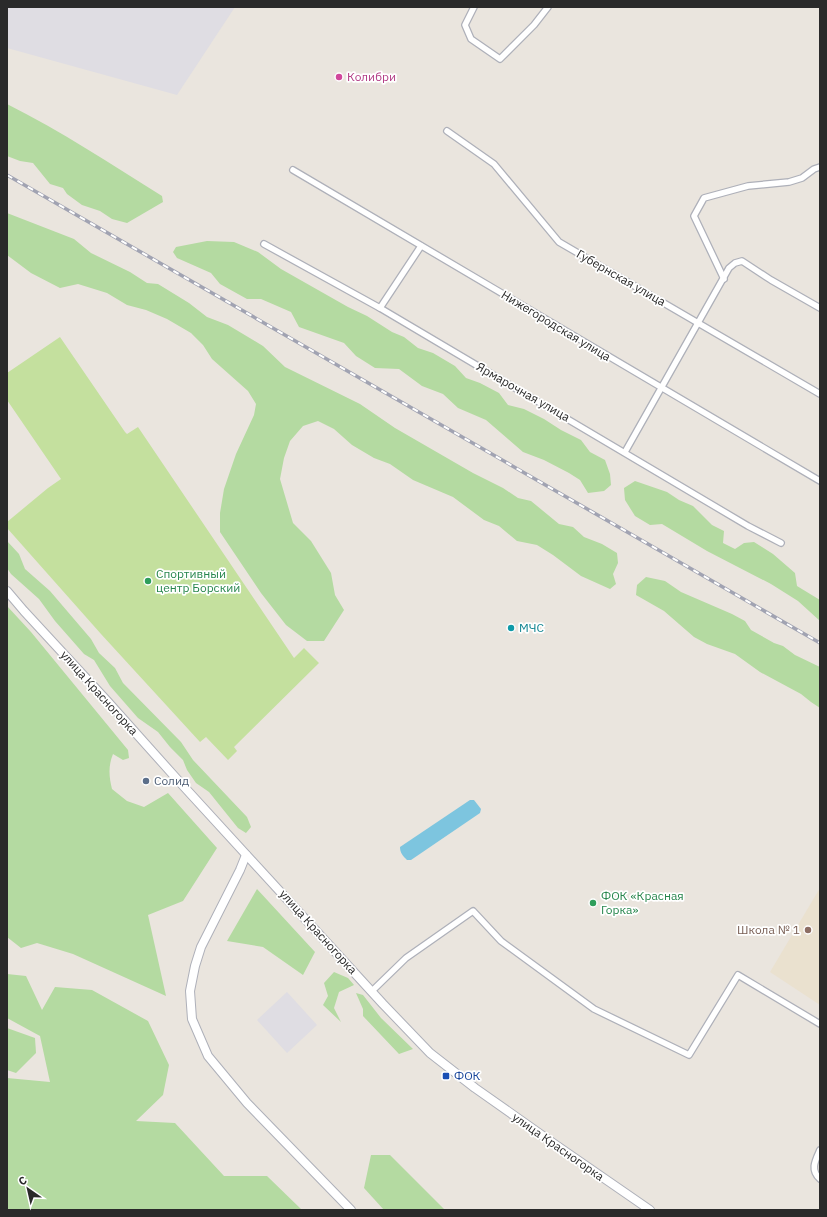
<svg xmlns="http://www.w3.org/2000/svg" width="827" height="1217" viewBox="0 0 827 1217" font-family="'IBM Plex Sans',sans-serif">
	<rect width="100%" height="100%" fill="#eae5de"/>
	<!-- industrial -->
	<g fill="#dfdde3">
		<path d="M7,7h228l-58,88 -170,-47z"/>
		<path d="M287,992l30,33 -30,28 -30,-33z"/>
	</g>
	<!-- education -->
	<path fill="#eae1cf" d="M820,888v117l-50,-33z"/>
	<!-- green -->
	<g fill="#b4daa1">
		<path d="M7,104c54,27 104,60 155,92l1,6 -36,21 -15,-4 -12,-8 -18,-6 -15,-11 -4,-6 -13,-4 -17,-21 -13,-2 -13,-5z"/>
		<path d="M7,213l67,26 17,14 39,19 17,11 11,1 31,19 18,14 21,8 35,21 22,21 75,37 35,24 78,45 30,15 15,10 13,3 28,23 14,3 11,10 18,7 15,9 1,10 -5,11 3,10 -6,5 -29,-13 -28,-21 -16,-10 -20,-4 -18,-15 -15,-6 -31,-23 -40,-17 -23,-16 -16,-6 -22,-13 -18,-16 -16,-8 -15,5 -13,15 -6,17 -4,21 13,44 18,18 20,32 4,22 9,15 -20,31h-17l-21,-16 -25,-32 -41,-61v-19l4,-24 12,-35 18,-39 2,-11 -8,-13 -36,-32 -9,-14 -12,-12 -24,-14 -21,-9 -19,-5 -20,-12 -29,-9 -18,4 -29,-15 -24,-18z"/>
		<path d="M207,241l27,1 24,10 23,17 67,38 19,9 25,16 12,5 14,11 15,5 22,13 11,12 14,5 19,10 9,12 16,4 20,10 17,11 20,10 9,12 15,8 5,14 1,11 -7,6 -16,2 -8,-13 -11,-7 -25,-13 -21,-8 -37,-32 -28,-12 -15,-14 -21,-8 -23,-17 -24,-1 -19,-12 -12,-13 -45,-16 -8,-15 -30,-13h-14l-27,-15 -9,-11 -34,-15 -4,-6 3,-5z"/>
		<path d="M635,481l32,11 12,8 14,6 19,19 12,6 -1,12 12,6 9,-6 10,-1 19,12 22,19 2,13 23,14v21l-22,-20 -27,-17 -64,-33 -45,-27 -12,1 -15,-9 -10,-16 -1,-12z"/>
		<path d="M7,541l12,13 6,15 25,22 41,48 8,14 16,15 8,15 58,59 12,18 54,57 4,10 -5,6 -8,-5 -29,-36 -13,-9 -9,-13 -4,-10 -13,-13 -12,-15 -20,-14 -28,-32 -16,-26 -10,-6 -29,-33 -16,-22 -28,-25 -4,-6z"/>
		<path d="M646,577l19,4 16,11 51,22 13,7 6,9 23,13 9,3 12,9 25,12v41l-9,-6 -10,-8 -41,-22 -25,-18 -28,-10 -13,-7 -30,-26 -28,-16 1,-10z"/>
		<path d="M7,606l24,26 97,118 1,8 -6,2 -10,-6c-5,12 -4,23 -1,35l15,12 17,6 24,-14 49,55 -34,53 -35,14 18,81 -93,-42 -36,-11 -16,5 -14,-11z"/>
		<path d="M257,889l58,63 -12,23 -40,-28 -36,-6z"/>
		<path d="M334,972l14,6 6,7 -15,7 -5,16 7,14 -18,-17 5,-9 -4,-13z"/>
		<path d="M7,974l19,2 16,34 13,-23 37,3 56,31 21,44 -6,30 -27,26 39,2 49,53h43l35,34h-295v-132l43,4 -10,-46 -33,-18z"/>
		<path d="M356,993l7,2 18,23 32,31 -14,5 -36,-38v-7z"/>
		<path d="M7,1028l28,10 1,15 -20,20 -9,-3z"/>
		<path d="M371,1155h19l55,55h-61l-20,-22z"/>
	</g>
	<!-- pitch -->
	<path fill="#c4e09e" d="M60,337l65,95 2,2 11,-7 156,231 10,-10 15,15 -85,84 3,4 -9,9 -22,-23 -6,5 -99,-108 -94,-106v-6l41,-34 13,-9 -54,-79v-27z"/>
	<!-- water -->
	<path fill="#7dc5df" d="M470,800h4l7,9 -1,4 -69,47h-4c-4,-4 -7,-7 -7,-13z"/>
	<g fill="none" stroke-linecap="round" stroke-linejoin="round">
		<defs>
			<g id="minor">
				<path d="M474,7l-9,18 6,14 29,20 34,-34 14,-18"/>
				<path d="M447,131l47,33 65,78 261,152"/>
				<path d="M293,170l527,311"/>
				<path d="M264,244l116,64 368,218 33,17"/>
				<path d="M724,279l-30,-63 10,-18 44,-12 41,-4 13,-4 12,-9 6,-2"/>
				<path d="M380,308l41,-62"/>
				<path d="M625,452l104,-184 6,-5 7,-2 29,19 49,28"/>
				<path d="M372,991l34,-33 67,-47 28,30 93,68 95,46 49,-80 82,49"/>
				<path d="M820,1150c-5,11 -10,20 0,29"/>
			</g>
			<g id="secondary">
				<path d="M7,591l17,20 84,91 68,76 207,226 47,49 45,35 78,55 97,67"/>
				<path d="M246,855l-6,15 -39,77 -6,19 -5,25 2,28 16,37 39,47 104,107"/>
			</g>
		</defs>
		<!-- minor casing -->
		<use href="#minor" stroke="#aeb0b9" stroke-width="8"/>
		<!-- secondary casing -->
		<use href="#secondary" stroke="#aeb0b9" stroke-width="10"/>
		<!-- minor -->
		<use href="#minor" stroke="#fff" stroke-width="5.5"/>
		<!-- secondary -->
		<use href="#secondary" stroke="#fff" stroke-width="8"/>
		<defs>
			<path id="rail" d="M7,175l813,468"/>
		</defs>
		<!-- rail casing -->
		<use href="#rail" stroke="#a1a3b2" stroke-width="3.5"/>
		<!-- rail -->
		<use href="#rail" stroke="#fff" stroke-width="2" stroke-dasharray="6" stroke-linecap="butt"/>
	</g>
	<!-- markers -->
	<circle fill="#d1479c" stroke="#fff" stroke-width="1.5" cx="339" cy="77" r="4"/>
	<g fill="#2e9e5b" stroke="#fff" stroke-width="1.5">
		<circle cx="148" cy="581" r="4"/>
		<circle cx="593" cy="903" r="4"/>
	</g>
	<circle fill="#0f9aa8" stroke="#fff" stroke-width="1.5" cx="511" cy="628" r="4"/>
	<circle fill="#5c6f8a" stroke="#fff" stroke-width="1.5" cx="146" cy="781" r="4"/>
	<circle fill="#8d6e63" stroke="#fff" stroke-width="1.5" cx="808" cy="930" r="4"/>
	<rect fill="#1a4fb4" stroke="#fff" stroke-width="1.5" x="442" y="1072" width="8" height="8" rx="2"/>
	<g text-anchor="middle" stroke-width="3.5" stroke-linejoin="round" paint-order="stroke">
		<!-- hotel labels -->
		<g font-size="12" fill="#b23c85" stroke="#fff" text-anchor="start">
			<text x="347" y="81">Колибри</text>
		</g>
		<!-- street labels -->
		<g font-size="12" fill="#2a2a2a" stroke="#fff">
			<text transform="translate(621 278) rotate(30)" y="4">Губернская улица</text>
			<text transform="translate(556 326) rotate(31)" y="4">Нижегородская улица</text>
			<text transform="translate(523 392) rotate(30)" y="4">Ярмарочная улица</text>
			<text transform="translate(99 693) rotate(48)" y="4">улица Красногорка</text>
			<text transform="translate(318 932) rotate(48)" y="4">улица Красногорка</text>
			<text transform="translate(558 1147) rotate(35)" y="4">улица Красногорка</text>
		</g>
		<!-- leisure labels -->
		<g font-size="12" fill="#27864d" stroke="#fff" text-anchor="start">
			<text x="156" y="578">Спортивный<tspan x="156" dy="14">центр Борский</tspan></text>
			<text x="601" y="900">ФОК «Красная<tspan x="601" dy="14">Горка»</tspan></text>
		</g>
		<!-- culture labels -->
		<g font-size="12" fill="#0d838f" stroke="#fff" text-anchor="start">
			<text x="519" y="632">МЧС</text>
		</g>
		<!-- service labels -->
		<g font-size="12" fill="#4e5e75" stroke="#fff" text-anchor="start">
			<text x="154" y="785">Солид</text>
		</g>
		<!-- education labels -->
		<g font-size="12" fill="#785e54" stroke="#fff" text-anchor="end">
			<text x="800" y="934">Школа № 1</text>
		</g>
		<!-- transit labels -->
		<g font-size="12" fill="#164399" stroke="#fff" text-anchor="start">
			<text x="454" y="1080">ФОК</text>
		</g>
	</g>
	<!-- border -->
	<rect width="827" height="1217" fill="none" stroke="#2a2a2a" stroke-width="16"/>
	<!-- north arrow -->
	<g transform="translate(28 1189) rotate(326)" stroke="#ffffff" stroke-width="3" paint-order="stroke">
	<path d="M0-3L7 15L0 10L-7 15Z" fill="#2a2a2a"/>
	<text y="-6" font-size="11" font-weight="bold" text-anchor="middle" fill="#2a2a2a">С</text>
	</g>
</svg>
